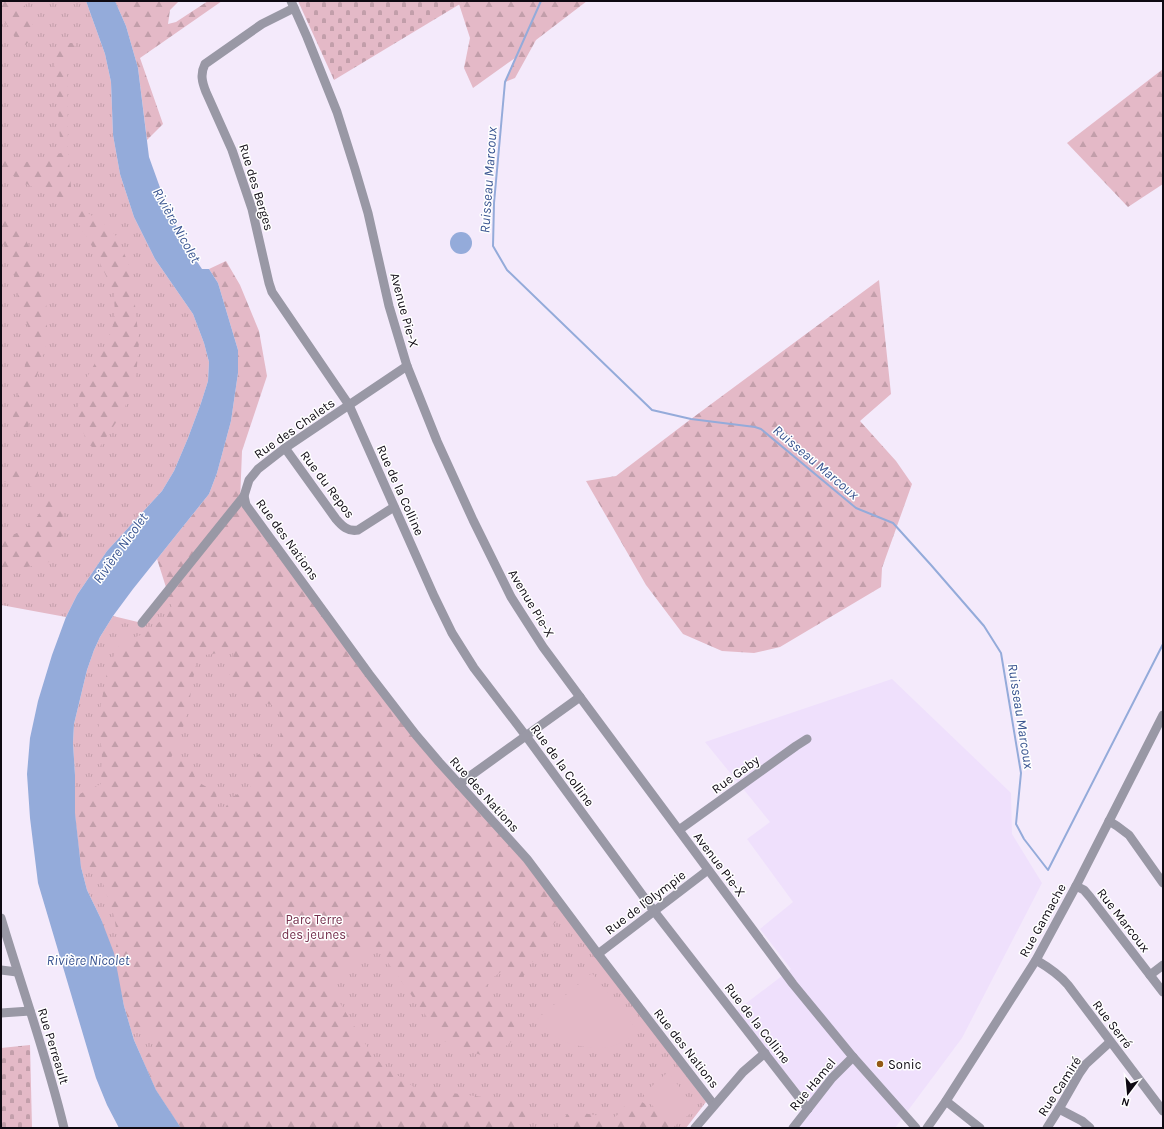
<svg xmlns="http://www.w3.org/2000/svg" width="1164" height="1129" viewBox="0 0 1164 1129" font-family="Karla,sans-serif">
	<defs>
		<pattern id="grass-tufts" width="24" height="20" patternUnits="userSpaceOnUse"><rect width="24" height="20" fill="#e4b9c7"/><path d="M3 7l-1-3M5 7V3M7 7l1-3M15 17l-1-3M17 17v-4M19 17l1-3" fill="none" stroke="#c29eaa"/></pattern>
		<pattern id="forest-firs" width="22" height="20" patternUnits="userSpaceOnUse"><rect width="22" height="20" fill="#e4b9c7"/><path d="M5 1l3.5 6h-7zM16 11l3.5 6h-7z" fill="#c29eaa"/></pattern>
		<pattern id="cemetery-stones" width="16" height="16" patternUnits="userSpaceOnUse"><rect width="16" height="16" fill="#e4b9c7"/><path d="M2 7V4a2 2 0 0 1 4 0v3zM10 15v-3a2 2 0 0 1 4 0v3z" fill="#c29eaa"/></pattern>
	</defs>
	<rect width="100%" height="100%" fill="#f4eafb"/>
	<!-- built -->
	<path fill="#efe0fc" d="M892,679l119,114 1,41 30,49 -80,155 -67,90h-106l20,-26 -73,-91 55,-42 -31,-40 33,-27 -46,-63 23,-17 -65,-80z"/>
	<!-- grass -->
	<g fill="url(#grass-tufts)">
		<path d="M1,1h85l19,53 6,28 2,53 7,39 14,43 21,42 38,55 11,29 5,19 -1,19 -7,22 -13,35 -14,33 -12,20 -55,60 -30,44 -11,22 -65,-12z"/>
		<path d="M240,502l214,279 70,78 182,243 -20,26h-505l-25,-38 -22,-50 -33,-121 -14,-29 -6,-23 -6,-54v-38l-2,-32 1,-19 13,-54 7,-20 6,-13 13,-21 29,7z"/>
	</g>
	<!-- forest -->
	<g fill="url(#forest-firs)" fill-rule="evenodd">
		<path d="M1,1h21l10,19 2,18 -9,7 -11,-9 -13,-20z"/>
		<path d="M115,1h64l-9,9 -2,14 8,-2 32,-21h14l-82,57 23,66 -16,16 -9,-72 -12,-42z"/>
		<path d="M465,1h122l-51,39 -21,38 -10,4 10,-24 -42,30 -9,-20 6,-30 -11,-34z"/>
		<path d="M70,43h6l-3,7 -6,9 1,89 3,39 -3,13c-22,-6 -51,-18 -67,-34v-20c5,6 12,15 20,16 12,1 28,-7 40,-9l-7,-97 2,-9z"/>
		<path d="M1163,69v115l-35,23 -61,-64z"/>
		<path d="M75,207l10,4 22,15 11,12 12,30 5,37 4,37 -3,35 -13,35 -26,39 -10,-8 -10,-29 3,-24 29,-52 6,-20 -1,-25 -21,-45 -20,-33z"/>
		<path d="M1,210l24,28 14,31 7,29 1,29 -2,22 -14,47 -3,34 -5,4 -7,-2 -4,-12 12,-49 4,-25v-19l-10,-31 -8,-40 -9,-16z"/>
		<path d="M226,261l14,24 19,46 8,45 -25,75 -2,51 214,279 70,78 41,55 -14,12 8,11 -31,29 -6,14 -7,2 -9,-5 -4,-6 -15,11 -1,8 6,12 18,14 5,12 1,8 -7,8 -13,8 -15,3 -21,-7 -16,-7 -67,-94 -8,-1 -38,32 -1,9 44,71 41,30 105,14 5,9 2,17h-346l-25,-38 -13,-30 11,-14v-11l-8,-7 -14,5 -8,-27 -10,-53 4,-13 -4,-24 -14,-41 -19,-8 -6,-54v-17l26,-12 1,-35 -4,-17 3,-28 7,-37 12,-23 25,-11 22,-17 5,-10 -15,-47 52,-65 8,-21 14,-52 7,-48v-23l-20,-67 -9,-14zM233,651l1,10 -5,15 26,24 24,7 2,27 -4,13 -20,8 -7,33 -18,9 -7,11 -7,-1 -2,-15c-6,-4 -15,-7 -19,-12 -3,-3 -3,-8 -5,-12 -5,-10 -12,-8 -21,-6l-1,-2c17,-31 21,-69 27,-104z"/>
		<path d="M879,280l12,114 -31,27 36,40 16,23 -30,84 -1,19 -101,60 -26,6 -32,-2 -39,-17 -37,-49 -60,-104 30,-5 75,-57z"/>
		<path d="M36,468l2,4 -1,13 -5,3 -4,-7 -27,1v-10z"/>
		<path d="M58,500l4,4 1,29 -10,25 -9,8h-14l-17,5 -7,9 -5,1v-44c21,-1 37,-17 45,-36z"/>
		<path d="M633,1097l23,13 15,18h-117l4,-2 12,-15 43,7 9,-6 5,-14z"/>
	</g>
	<!-- cemetery -->
	<g fill="url(#cemetery-stones)">
		<path d="M298,1h167l-131,79z"/>
		<path d="M30,1045l2,83h-31v-80z"/>
	</g>
	<!-- pitch -->
	<g fill="#e4b9c7">
		<path d="M592,973l46,58c-8,6 -18,14 -29,16 -13,3 -35,-1 -46,-6 -10,-5 -18,-14 -26,-22z"/>
		<path d="M668,1072l28,37 -24,19h-1l-28,-34z"/>
	</g>
	<!-- water -->
	<g fill="#94abda">
		<path d="M86,1h29l11,25 12,42 11,89 18,50 17,35 18,27h7l9,14 20,67v23l-7,48 -14,52 -8,21 -76,95 -20,27 -13,21 -6,13 -7,20 -13,54 -1,19 2,32v38l6,54 6,23 14,29 13,34 10,53 10,34 22,50 25,38h-62l-12,-23 -11,-27 -58,-195 -8,-65 -3,-44 3,-36 8,-37 14,-46 14,-38 11,-22 30,-44 55,-60 12,-20 14,-33 13,-35 7,-22 1,-19 -5,-19 -11,-29 -38,-55 -21,-42 -14,-43 -7,-39 -2,-53 -6,-28z"/>
		<circle cx="461" cy="243" r="11"/>
	</g>
	<g fill="none" stroke-linecap="round" stroke-linejoin="round">
		<!-- stream -->
		<path stroke="#94abda" stroke-width="2" d="M541,1l-36,81 -11,121 -1,43 14,24 145,140 39,9 64,8 6,2 95,79 37,15 38,42 53,61 17,27 20,120 -5,51 8,15 24,31 115,-226"/>
		<!-- minor -->
		<g stroke="#9998a5" stroke-width="9">
			<path d="M291,1l16,36 30,75 18,57 13,44 21,93 18,60 30,75 36,79 38,77 32,50 37,50 213,287 60,73 63,71"/>
			<path d="M294,8l-32,16 -57,40c-5,10 -3,18 1,28l26,58 20,59 17,74 3,9 77,113 85,191 18,37 22,35 52,68 128,175 154,198"/>
			<path d="M285,448l51,71c6,7 12,13 22,11l36,-23"/>
			<path d="M244,496l2,9 123,169 47,61 23,27 88,97 71,95 116,151"/>
			<path d="M142,623l102,-127 5,-16 9,-11 27,-21 122,-82"/>
			<path d="M459,784l121,-87"/>
			<path d="M1109,821l8,5 12,9 34,48"/>
			<path d="M679,830l117,-84 11,-7"/>
			<path d="M1076,886l8,4 6,7 73,95"/>
			<path d="M1,918c21,70 46,139 63,210"/>
			<path d="M598,954l110,-84"/>
			<path d="M1036,960c12,7 23,14 32,25l95,126"/>
			<path d="M1,970l16,2"/>
			<path d="M1150,975l13,-10"/>
			<path d="M1,1013l29,-2"/>
			<path d="M946,1101l34,27"/>
			<path d="M1059,1109l23,12 8,7"/>
			<path d="M695,1128l48,-56 22,-19"/>
			<path d="M793,1128l39,-50 21,-21"/>
			<path d="M927,1128l19,-27 90,-141 40,-74 87,-171"/>
			<path d="M1047,1128l12,-19 20,-35 7,-10 24,-22"/>
		</g>
	</g>
	<!-- markers -->
	<circle fill="#935a15" stroke="#fff" stroke-width="1.5" cx="880" cy="1064" r="4"/>
	<g text-anchor="middle" stroke-width="3" stroke-linejoin="round" paint-order="stroke">
		<!-- street labels -->
		<g font-size="13" fill="#0e0912" stroke="#fff">
			<text transform="translate(257 187) rotate(73)" y="5">Rue des Berges</text>
			<text transform="translate(405 310) rotate(75)" y="5">Avenue Pie-X</text>
			<text transform="translate(294 428) rotate(-35)" y="5">Rue des Chalets</text>
			<text transform="translate(328 484) rotate(53)" y="5">Rue du Repos</text>
			<text transform="translate(401 490) rotate(66)" y="5">Rue de la Colline</text>
			<text transform="translate(288 539) rotate(54)" y="5">Rue des Nations</text>
			<text transform="translate(532 603) rotate(59)" y="5">Avenue Pie-X</text>
			<text transform="translate(563 765) rotate(54)" y="5">Rue de la Colline</text>
			<text transform="translate(735 774) rotate(-36)" y="5">Rue Gaby</text>
			<text transform="translate(485 794) rotate(48)" y="5">Rue des Nations</text>
			<text transform="translate(720 864) rotate(53)" y="5">Avenue Pie-X</text>
			<text transform="translate(645 902) rotate(-37)" y="5">Rue de l'Olympie</text>
			<text transform="translate(1042 920) rotate(-61)" y="5">Rue Gamache</text>
			<text transform="translate(1124 920) rotate(52)" y="5">Rue Marcoux</text>
			<text transform="translate(758 1023) rotate(52)" y="5">Rue de la Colline</text>
			<text transform="translate(1113 1024) rotate(53)" y="5">Rue Serré</text>
			<text transform="translate(54 1046) rotate(73)" y="5">Rue Perreault</text>
			<text transform="translate(687 1048) rotate(52)" y="5">Rue des Nations</text>
			<text transform="translate(812 1084) rotate(-50)" y="5">Rue Hamel</text>
			<text transform="translate(1059 1086) rotate(-57)" y="5">Rue Camiré</text>
		</g>
		<!-- park labels -->
		<g font-size="13" fill="#75304d" stroke="#fff">
			<text x="314" y="924">Parc Terre<tspan x="314" dy="15">des jeunes</tspan></text>
		</g>
		<!-- poi labels -->
		<g font-size="13" fill="#0e0912" stroke="#fff" text-anchor="start">
			<text x="888" y="1069">Sonic</text>
		</g>
		<!-- water labels -->
		<g font-size="14" font-style="italic" fill="#3a5591" stroke="#fff">
			<text transform="translate(488 180) rotate(-86)" y="5">Ruisseau Marcoux</text>
			<text transform="translate(177 225) rotate(61)" y="5">Rivière Nicolet</text>
			<text transform="translate(816 462) rotate(40)" y="5">Ruisseau Marcoux</text>
			<text transform="translate(120 548) rotate(-54)" y="5">Rivière Nicolet</text>
			<text transform="translate(1021 716) rotate(81)" y="5">Ruisseau Marcoux</text>
			<text x="88" y="965">Rivière Nicolet</text>
		</g>
	</g>
	<!-- border -->
	<rect width="1164" height="1129" fill="none" stroke="#0e0912" stroke-width="4"/>
	<!-- north arrow -->
	<g transform="translate(1128 1093) rotate(196)" stroke="#ffffff" stroke-width="3" paint-order="stroke">
	<path d="M0-3L7 15L0 10L-7 15Z" fill="#0e0912"/>
	<text y="-6" font-size="11" font-weight="bold" text-anchor="middle" fill="#0e0912">N</text>
	</g>
</svg>
